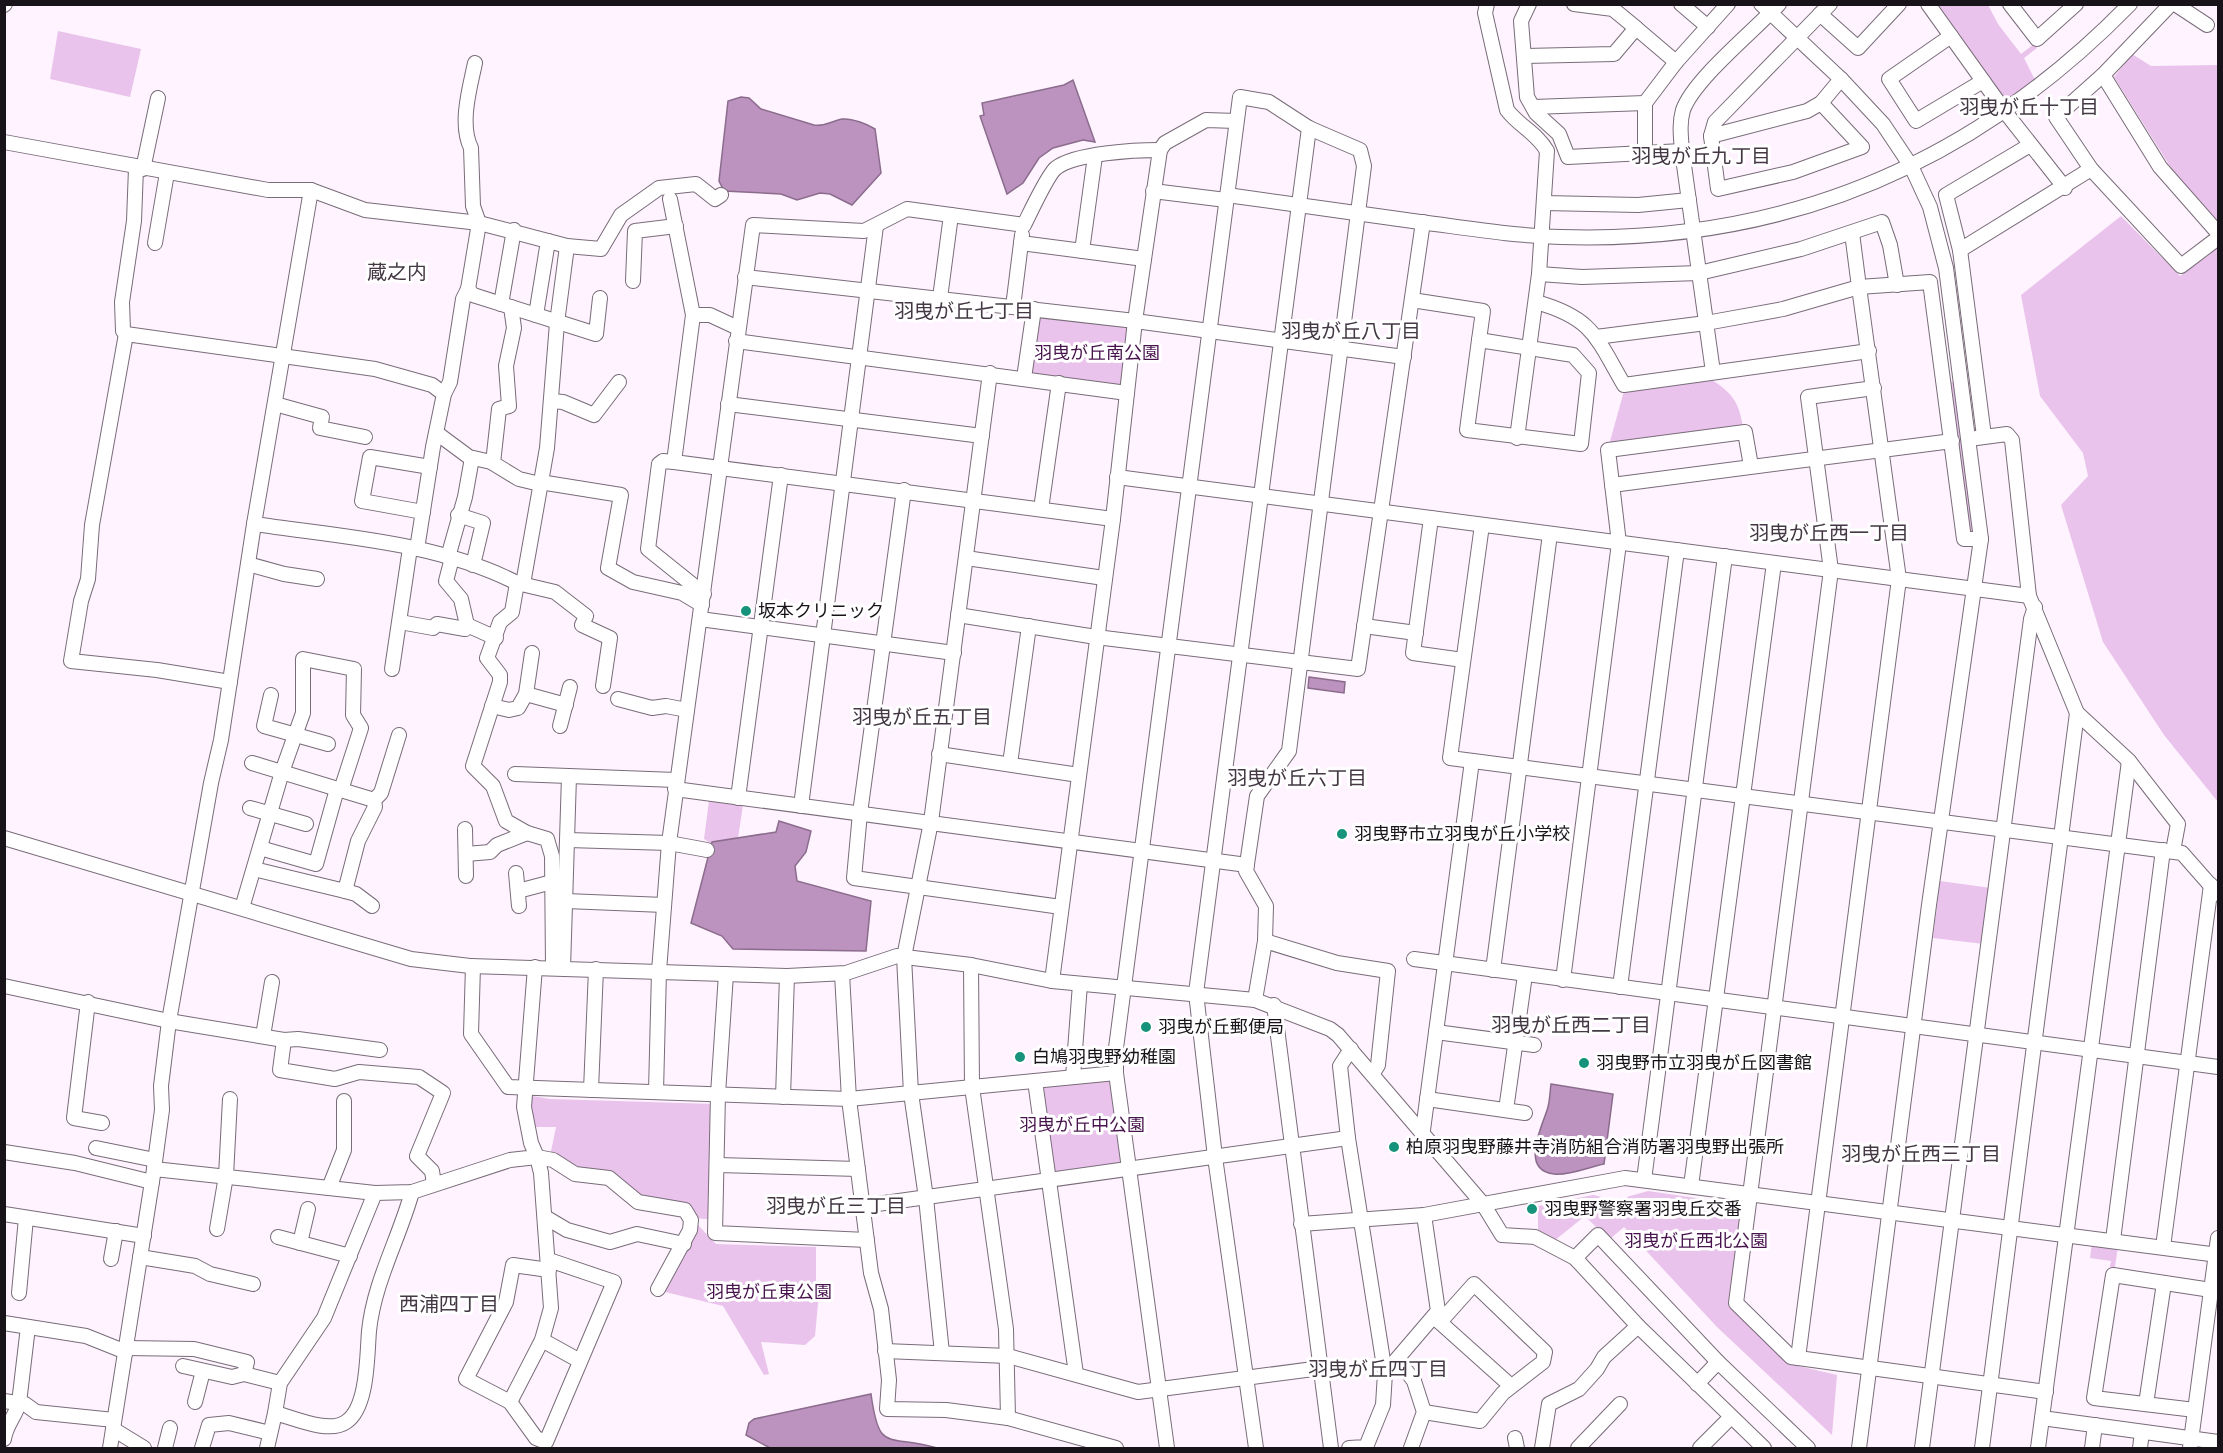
<svg xmlns="http://www.w3.org/2000/svg" width="2223" height="1453" viewBox="0 0 2223 1453" font-family="Inter,'Noto Sans JP',sans-serif">
	<rect width="100%" height="100%" fill="#fef3fe"/>
	<!-- green -->
	<g fill="#e9c3eb">
		<path d="M1934,5h54l10,19 23,30 13,-10 3,4 -13,10 13,26 -31,22z"/>
		<path d="M58,31l83,18 -11,48 -80,-18z"/>
		<path d="M2132,54l19,12 67,-1v157l-42,-46 -62,-99z"/>
		<path d="M2121,216l59,60 38,-28v554l-54,-67 -61,-93 -42,-137 27,-29 -5,-23 -43,-57 -19,-101z"/>
		<path d="M1035,312l100,11 -8,70 -101,-17z"/>
		<path d="M1709,378c23,15 30,23 34,50l-134,17 15,-54z"/>
		<path d="M1950,381l6,2 20,150 -9,2 -20,-151z"/>
		<path d="M709,801l34,4 -5,33 -26,6 -8,-5z"/>
		<path d="M1940,881l51,7 -7,56 -51,-6z"/>
		<path d="M1112,1078l12,87 -71,9 -13,-89z"/>
		<path d="M533,1096l17,3 165,5 -5,115c-33,2 -129,-45 -160,-63l6,-29h-23l-4,-21z"/>
		<path d="M1648,1191l96,14 -13,101 59,58 47,11 -5,60 -115,-108 -93,-100 -15,13 -24,-24 -31,25 -16,-8v-27l55,-11 23,5z"/>
		<path d="M698,1225l18,19 100,3v43l3,3 -4,43 -10,9 -44,-3 8,32 -5,1 -41,-69 -62,-15z"/>
		<path d="M2092,1243l26,4 -4,26 -5,-1 2,-11 -21,-3z"/>
	</g>
	<!-- water -->
	<g fill="#bc92bf" stroke="#8b6c8d" stroke-width="1.5">
		<path d="M1073,80l22,62 -12,-2 -30,8 -14,10 -16,25 -16,11 -27,-78 4,-1 -2,-12 82,-18z"/>
		<path d="M741,97l8,1 12,11 53,16c12,2 17,-4 28,-6 10,-1 25,5 33,10l6,44 -29,32 -22,-11 -10,-1 -23,7 -16,-6 -57,-3 -5,-10 9,-80z"/>
		<path d="M1309,677l36,5 -1,11 -36,-5z"/>
		<path d="M779,821l32,10 -5,21 -11,14 2,15 74,20 -5,50 -133,-2 -11,-13 -31,-13 21,-81 64,-10z"/>
		<path d="M1551,1084l62,10 -9,70c-15,3 -36,12 -50,10 -36,-4 -10,-51 -6,-67 2,-8 2,-16 3,-23z"/>
		<path d="M871,1394c8,59 15,40 66,54h-167l-24,-13 3,-12 5,-4z"/>
	</g>
	<g fill="none" stroke-linecap="round" stroke-linejoin="round">
		<defs>
			<g id="minor">
				<path d="M1487,4l-2,9 22,97c12,16 30,23 40,41l-8,123 -22,164"/>
				<path d="M1529,4l-8,17 6,76 9,16 23,21 9,23 114,-6"/>
				<path d="M1574,4l39,5 23,19"/>
				<path d="M1681,4l27,23"/>
				<path d="M1761,4l80,75 42,45 28,42 19,41 16,61 35,271 -52,366 -70,543"/>
				<path d="M1830,4l-115,118 -4,14 96,-25 14,-8 20,-24"/>
				<path d="M1928,4l78,109 59,75"/>
				<path d="M2010,4l27,35 39,-35"/>
				<path d="M2171,4l-68,71 -47,42 35,52 90,97 37,-28"/>
				<path d="M2175,4l32,21"/>
				<path d="M4,5l1,-1"/>
				<path d="M1820,14l38,34 41,-44"/>
				<path d="M1951,36l-62,43 27,42 67,-40"/>
				<path d="M1525,56l89,-2 22,-26 40,34"/>
				<path d="M2103,75l57,92 58,66"/>
				<path d="M1533,107l112,-4"/>
				<path d="M1711,136l7,53 75,-17 69,-25 -41,-44"/>
				<path d="M4,142l264,48h43l54,20 114,13 88,23 34,3 20,-34 38,-27 37,-4 19,15 6,-4"/>
				<path d="M1645,153v-50l31,-41 52,-58"/>
				<path d="M143,169l15,-71"/>
				<path d="M1153,191l73,9"/>
				<path d="M1227,195c64,9 129,18 193,27 47,6 94,14 141,15 224,7 413,-73 569,-233"/>
				<path d="M670,199l23,116 -19,147 439,57"/>
				<path d="M1544,203l94,2 51,-5"/>
				<path d="M155,243l12,-70"/>
				<path d="M1021,243l123,16"/>
				<path d="M1960,250l131,-81"/>
				<path d="M1082,251l13,-95"/>
				<path d="M1539,274l43,3 117,-4 102,-24 81,-27 8,23 7,40"/>
				<path d="M745,277l390,44 269,36"/>
				<path d="M633,281l2,-50 41,-5"/>
				<path d="M468,289l5,6 123,39 4,-36"/>
				<path d="M940,298l11,-83"/>
				<path d="M1412,300l71,11 -4,29"/>
				<path d="M1536,302c57,16 60,35 88,83l245,-34"/>
				<path d="M501,304l13,-74"/>
				<path d="M1013,307l9,-72"/>
				<path d="M536,315l12,-74"/>
				<path d="M693,315h17l28,13"/>
				<path d="M126,334l-3,-3 -1,-29 12,-81 2,-53"/>
				<path d="M1596,337l110,-14 77,-14 76,-22 -7,-54"/>
				<path d="M1479,340l94,15 16,18 -8,71 -114,-14z"/>
				<path d="M736,341l391,52"/>
				<path d="M1713,372l-31,-221c-1,-14 -3,-27 1,-41 11,-31 72,-80 96,-106"/>
				<path d="M1024,378l10,-69"/>
				<path d="M1874,388l-66,9 23,173 -95,733 55,54 255,35"/>
				<path d="M551,401l12,1 31,13 25,-33"/>
				<path d="M275,404l47,13 -2,11 45,9"/>
				<path d="M728,404l254,32"/>
				<path d="M438,434l31,23 22,5 28,17 21,5"/>
				<path d="M1984,436l-24,-186 -14,-55 84,-50"/>
				<path d="M1969,439l38,-5 5,6 17,156 48,117 52,48 49,63 -5,27"/>
				<path d="M674,462l-11,-1 -4,3 -11,85 56,45"/>
				<path d="M493,463l6,-54 10,-3 -3,-40 8,-38 -3,-21"/>
				<path d="M1117,477l912,119"/>
				<path d="M540,482l81,13 -13,73 25,14 49,11 20,12"/>
				<path d="M1612,485l340,-44"/>
				<path d="M904,490l-44,323 -6,65 207,29"/>
				<path d="M1041,509l18,-126"/>
				<path d="M423,512l-61,-11 8,-44 60,10"/>
				<path d="M458,515l25,8 -10,42"/>
				<path d="M1431,518l-18,135 50,7"/>
				<path d="M254,524c88,13 182,18 263,59"/>
				<path d="M1482,525l-32,233 732,95 36,41"/>
				<path d="M417,549l16,-102 11,-53 6,-12 13,-83 5,-10 11,-66 -6,-17 -2,-58c-12,-24 -1,-61 4,-85"/>
				<path d="M448,557l17,-60 7,-39"/>
				<path d="M452,558l-6,23 15,18 6,26"/>
				<path d="M966,558l138,20"/>
				<path d="M248,564l36,10 33,5"/>
				<path d="M523,584l24,-136 10,-125 10,-77"/>
				<path d="M958,615l138,22 262,32 65,-447"/>
				<path d="M700,619l254,34"/>
				<path d="M400,622l33,6 4,-4 28,5 2,-4 29,13"/>
				<path d="M1364,626l52,7"/>
				<path d="M392,669l18,-121"/>
				<path d="M230,682l-73,-12 -86,-9 10,-60 7,-22 4,-54 34,-191 249,35 57,16 12,9"/>
				<path d="M526,694l40,11"/>
				<path d="M271,695l-7,31 64,18"/>
				<path d="M618,699l34,9 14,-2 21,4"/>
				<path d="M492,706l17,4 9,-2 8,-14 6,-41"/>
				<path d="M560,726l10,-39"/>
				<path d="M939,754l140,21"/>
				<path d="M252,763l122,37 7,-7 18,-58"/>
				<path d="M1010,764l19,-138"/>
				<path d="M515,774l161,6"/>
				<path d="M675,789l572,76"/>
				<path d="M738,798l43,-323"/>
				<path d="M801,806l75,-580"/>
				<path d="M250,808l56,16"/>
				<path d="M465,829l1,47"/>
				<path d="M4,838l407,121 59,7 317,10 59,-3 51,-17 74,9 81,16 203,19 75,29 8,6 145,169 19,31 33,2 40,21 63,68 126,122"/>
				<path d="M568,840l101,3 38,7"/>
				<path d="M260,848l56,16 21,-75"/>
				<path d="M466,854l24,-2 7,-7 30,-12"/>
				<path d="M254,869l91,22 11,3 16,12"/>
				<path d="M516,873l3,33"/>
				<path d="M345,891l13,-50 17,-34 -1,-7"/>
				<path d="M518,891l34,-9"/>
				<path d="M566,901l98,4"/>
				<path d="M242,908l40,-136 21,-59v-54l51,10 -1,46 8,13 -20,62"/>
				<path d="M1265,941l72,22 51,8 -10,94 -5,8"/>
				<path d="M1414,959l804,108"/>
				<path d="M971,965l1,122 34,242 2,89"/>
				<path d="M473,966l-2,68 37,53 341,12 267,-26"/>
				<path d="M553,968l-1,-112 -5,-17 -20,-6 -21,-12 -13,-35 -20,-20 27,-84v-7l-13,-17 13,-36 12,-10 5,-29 38,9 31,24 -4,9 28,13 -7,48"/>
				<path d="M563,968l6,-192"/>
				<path d="M1493,970l57,-436"/>
				<path d="M726,974l-8,120 -3,139 152,7"/>
				<path d="M842,974l7,125 22,174 10,36 8,71 -2,29 59,1 62,8 108,30"/>
				<path d="M1563,980l56,-437 -11,-93 137,-18 6,34"/>
				<path d="M1052,981l61,-462 22,-198 25,-171 5,-7 41,-23 30,1"/>
				<path d="M4,986l165,35 115,19 14,-1 82,11"/>
				<path d="M1620,987l57,-437"/>
				<path d="M88,1002l-14,116 28,5"/>
				<path d="M1274,1005l57,443"/>
				<path d="M1436,1032l98,13"/>
				<path d="M263,1036l9,-54"/>
				<path d="M284,1040l-4,30 55,9 24,-7 60,5 24,16 -26,63 15,15 2,13"/>
				<path d="M1073,1077l7,-93"/>
				<path d="M1035,1081l41,293"/>
				<path d="M591,1090l5,-121"/>
				<path d="M656,1092l3,-121 10,-128 84,-618 111,6 43,-22 117,16c6,-12 24,-51 32,-57 19,-15 80,-18 104,-18"/>
				<path d="M783,1097l4,-121"/>
				<path d="M1427,1099l98,14"/>
				<path d="M1506,1110l19,-135"/>
				<path d="M1423,1130l49,-369"/>
				<path d="M96,1148l59,12"/>
				<path d="M4,1152l71,11 77,19"/>
				<path d="M717,1165l141,4"/>
				<path d="M154,1169l221,24 37,-1 98,-32 27,-3 -6,-14 -7,-36 11,-140"/>
				<path d="M1644,1180l81,-624"/>
				<path d="M1691,1186l83,-623"/>
				<path d="M329,1188l15,-38v-49"/>
				<path d="M863,1206l485,-68"/>
				<path d="M4,1214l140,22"/>
				<path d="M545,1217l22,13 43,12 27,-8 47,10"/>
				<path d="M1301,1224l123,-9 201,-37 593,77"/>
				<path d="M217,1229l9,-53 4,-77"/>
				<path d="M278,1237l72,19"/>
				<path d="M2113,1240l50,-390"/>
				<path d="M300,1243l8,-34"/>
				<path d="M2163,1247l48,-362"/>
				<path d="M140,1257l55,9 15,8 43,10"/>
				<path d="M1575,1258l23,-23 120,127 90,86"/>
				<path d="M111,1259l5,-28"/>
				<path d="M549,1260l65,22 -68,160 -10,-4 -26,-36 -44,-23 40,-77 7,-37 36,5"/>
				<path d="M19,1293l7,-75"/>
				<path d="M1434,1317l77,69"/>
				<path d="M4,1323l82,13 40,16"/>
				<path d="M542,1340l38,21"/>
				<path d="M126,1348l68,1 53,13 -3,12 36,9"/>
				<path d="M885,1351l123,5 130,36 183,-24"/>
				<path d="M942,1353l-16,-155 -15,-105 -7,-136 27,-135 59,-449"/>
				<path d="M1798,1358l101,-779 -40,-292 71,-5 34,257h17"/>
				<path d="M1398,1360l16,21 10,31 -13,36"/>
				<path d="M183,1366l49,11 12,-3"/>
				<path d="M1385,1373l53,-62 -14,-96"/>
				<path d="M1697,1384l21,-22"/>
				<path d="M4,1401l21,3 11,8 78,8"/>
				<path d="M195,1402l8,-31"/>
				<path d="M510,1402l32,-62 9,-32 -10,-135 -4,-16 16,3 22,14 34,4 29,24 47,8 6,10 -1,10 -32,59"/>
				<path d="M2146,1404l18,-121"/>
				<path d="M2195,1410l-101,-12 19,-123 98,15"/>
				<path d="M1424,1412l56,9 23,-28 40,-31 2,-10 -71,-68 -34,38"/>
				<path d="M275,1413l5,-30 44,-65 51,-125"/>
				<path d="M2042,1418l176,24"/>
				<path d="M113,1429l31,19"/>
				<path d="M1515,1438l2,10"/>
				<path d="M4,1439c2,-14 11,-22 15,-36l9,-76"/>
				<path d="M110,1448l44,-279 8,-59 -1,-24 8,-65 42,-238 10,-43 33,-216 57,-334"/>
				<path d="M165,1448l5,-20"/>
				<path d="M202,1448l7,-23 20,-2 41,10"/>
				<path d="M267,1448l8,-35c19,5 54,21 71,9 22,-14 21,-67 23,-91 5,-49 30,-92 43,-139"/>
				<path d="M1167,1448l-51,-375v-25l124,-951 29,5 40,26 51,22 4,16 -75,585 -32,45 -11,75 20,35 -1,35 -10,59"/>
				<path d="M1256,1448l-41,-291 -19,-164 113,-865"/>
				<path d="M1349,1448l17,-1 17,-42 2,-32 -37,-235 -8,-72 11,-17"/>
				<path d="M1542,1448l7,-44 30,-15 18,-20 7,-12 34,-31"/>
				<path d="M1578,1448l42,-44"/>
				<path d="M1700,1448l31,-31"/>
				<path d="M1922,1448l109,-829 4,-12"/>
				<path d="M1982,1448l95,-735"/>
				<path d="M2038,1448l91,-687"/>
				<path d="M2092,1448l3,-23"/>
				<path d="M2140,1448l2,-16"/>
				<path d="M2190,1448l28,-210"/>
			</g>
		</defs>
		<!-- minor casing -->
		<use href="#minor" stroke="#786c78" stroke-width="16"/>
		<!-- minor -->
		<use href="#minor" stroke="#fff" stroke-width="14"/>
	</g>
	<!-- markers -->
	<g fill="#16937a" stroke="#fff" stroke-width="2">
		<circle cx="746" cy="611" r="6"/>
		<circle cx="1342" cy="834" r="6"/>
		<circle cx="1146" cy="1027" r="6"/>
		<circle cx="1020" cy="1057" r="6"/>
		<circle cx="1584" cy="1063" r="6"/>
		<circle cx="1394" cy="1147" r="6"/>
		<circle cx="1532" cy="1209" r="6"/>
	</g>
	<g text-anchor="middle" stroke-width="6" stroke-linejoin="round" paint-order="stroke">
		<!-- park labels -->
		<g font-size="18" fill="#48144d" stroke="#fff">
			<text x="1097" y="359">羽曳が丘南公園</text>
			<text x="1082" y="1131">羽曳が丘中公園</text>
			<text x="1696" y="1247">羽曳が丘西北公園</text>
			<text x="769" y="1298">羽曳が丘東公園</text>
		</g>
		<!-- poi labels -->
		<g font-size="18" fill="#181318" stroke="#fff" text-anchor="start">
			<text x="758" y="617">坂本クリニック</text>
			<text x="1354" y="840">羽曳野市立羽曳が丘小学校</text>
			<text x="1158" y="1033">羽曳が丘郵便局</text>
			<text x="1032" y="1063">白鳩羽曳野幼稚園</text>
			<text x="1596" y="1069">羽曳野市立羽曳が丘図書館</text>
			<text x="1406" y="1153">柏原羽曳野藤井寺消防組合消防署羽曳野出張所</text>
			<text x="1544" y="1215">羽曳野警察署羽曳丘交番</text>
		</g>
		<!-- neighbourhood labels -->
		<g font-size="20" fill="#433843" stroke="#fff">
			<text x="2029" y="114">羽曳が丘十丁目</text>
			<text x="1701" y="163">羽曳が丘九丁目</text>
			<text x="397" y="279">蔵之内</text>
			<text x="964" y="318">羽曳が丘七丁目</text>
			<text x="1351" y="338">羽曳が丘八丁目</text>
			<text x="1829" y="540">羽曳が丘西一丁目</text>
			<text x="922" y="724">羽曳が丘五丁目</text>
			<text x="1297" y="785">羽曳が丘六丁目</text>
			<text x="1571" y="1032">羽曳が丘西二丁目</text>
			<text x="1921" y="1161">羽曳が丘西三丁目</text>
			<text x="836" y="1213">羽曳が丘三丁目</text>
			<text x="449" y="1311">西浦四丁目</text>
			<text x="1378" y="1376">羽曳が丘四丁目</text>
		</g>
	</g>
	<!-- border -->
	<rect width="2223" height="1453" fill="none" stroke="#181318" stroke-width="12"/>
</svg>
